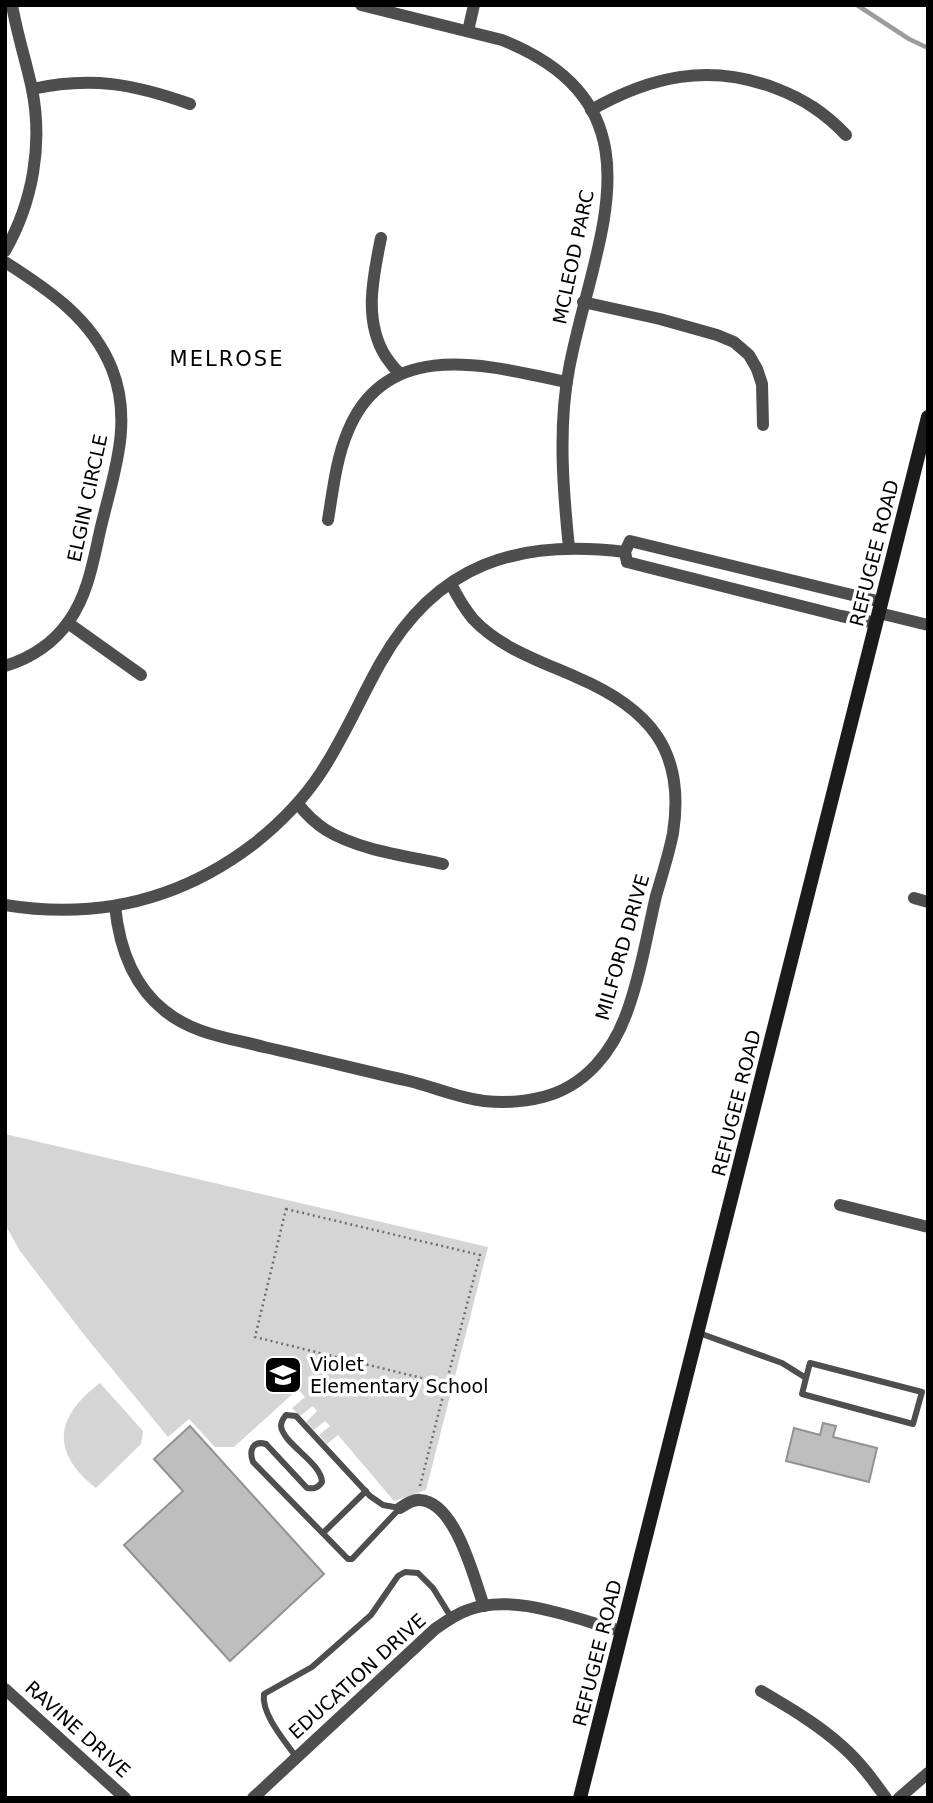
<svg xmlns="http://www.w3.org/2000/svg" width="933" height="1803" viewBox="0 0 933 1803" font-family="'DejaVu Sans',sans-serif">
	<rect width="100%" height="100%" fill="#fff"/>
	<!-- green -->
	<g fill="#d5d5d5">
		<path d="M5,1134l483,113 -62,243 -32,11 -56,-66 -11,9 -8,-9 11,-9 -5,-5 -11,9 -8,-8 11,-11 -4,-5 -13,10 -8,-8 13,-11 -7,-8 -64,58h-19l-26,-28 -21,18 -83,-101 -65,-85 -15,-27z"/>
		<path d="M100,1383l43,48 -2,13 -45,44c-46,-36 -41,-71 4,-105z"/>
	</g>
	<g fill="none" stroke-linecap="round" stroke-linejoin="round">
		<!-- stream -->
		<path stroke="#9c9c9c" stroke-width="4.5" d="M857,5l52,34 19,9"/>
	</g>
	<!-- building -->
	<g fill="#bebebe" stroke="#929292" stroke-width="2">
		<path d="M823,1423l13,3 -3,11 44,11 -8,34 -83,-21 8,-33 26,7z"/>
		<path d="M190,1426l134,148 -94,87 -106,-116 59,-54 -29,-32z"/>
	</g>
	<g fill="none" stroke-linecap="round" stroke-linejoin="round">
		<!-- path -->
		<g stroke="#707070" stroke-width="2.5" stroke-dasharray="2 3.5" stroke-linecap="butt">
			<path d="M286,1209l194,46 -34,129 -191,-47z"/>
			<path d="M420,1486l26,-102"/>
		</g>
		<!-- lane -->
		<g stroke="#4e4e4e" stroke-width="6">
			<path d="M699,1333l83,30 24,15 4,-15 112,29 -9,32 -111,-30 4,-16"/>
			<path d="M286,1415l10,1 74,80 13,9 17,3 -48,51h-4l-95,-97c-4,-11 -1,-22 13,-18l41,44c7,1 11,0 15,-6 -1,-20 -39,-38 -41,-56 0,-5 2,-7 5,-11z"/>
			<path d="M323,1533l43,-42"/>
			<path d="M296,1757c-11,-16 -35,-43 -32,-63l48,-27 59,-52 27,-39 7,-4 13,1 15,15 18,29"/>
		</g>
		<!-- street -->
		<g stroke="#4e4e4e" stroke-width="12">
			<path d="M361,5l141,35c168,67 91,201 67,329 -11,58 -6,120 0,179"/>
			<path d="M468,31l6,-26"/>
			<path d="M32,89c59,-13 102,-5 158,15"/>
			<path d="M591,110c60,-34 118,-47 184,-22 29,11 50,25 71,47"/>
			<path d="M381,238c-8,39 -18,83 5,119 4,6 9,12 14,17"/>
			<path d="M5,251c28,-49 38,-107 27,-162 -6,-28 -15,-55 -20,-84"/>
			<path d="M5,262c44,28 87,57 107,107 22,55 0,109 -12,162 -7,31 -12,63 -31,90 -16,23 -38,37 -64,45"/>
			<path d="M583,302l77,17 57,16 17,7 15,13 8,14 5,15 1,41"/>
			<path d="M328,520c5,-30 8,-61 20,-89 39,-95 141,-65 219,-49"/>
			<path d="M879,613l49,12"/>
			<path d="M68,623l73,52"/>
			<path d="M876,623l-35,-7 -214,-54 -2,-10 5,-11 251,61"/>
			<path d="M298,804c8,10 17,19 28,26 32,20 81,26 117,34"/>
			<path d="M914,898l14,4"/>
			<path d="M5,905c92,15 176,-5 250,-62 25,-20 47,-42 65,-69 24,-36 40,-75 61,-112 56,-99 137,-123 244,-110"/>
			<path d="M115,906c4,40 17,79 50,105 28,23 65,27 99,36 49,11 97,23 145,34 25,6 49,17 75,20 20,2 40,1 59,-4 43,-11 70,-46 84,-85 14,-38 20,-78 29,-116 6,-21 13,-42 17,-63 13,-83 -24,-125 -97,-156 -36,-16 -76,-29 -103,-58 -9,-11 -16,-23 -22,-35"/>
			<path d="M840,1205l88,22"/>
			<path d="M400,1508c6,-4 13,-9 20,-8 36,2 54,79 64,106"/>
			<path d="M5,1689l120,109"/>
			<path d="M761,1691c29,17 58,34 82,56 17,15 30,33 43,51"/>
			<path d="M253,1798l182,-169c10,-7 21,-15 33,-19 46,-18 109,10 154,21"/>
			<path d="M899,1798l29,-25"/>
		</g>
		<!-- secondary -->
		<path stroke="#1b1b1b" stroke-width="14" d="M580,1798l348,-1381"/>
	</g>
	<!-- icons -->
	<defs>
		<symbol id="school-square" viewBox="-11 -11 22 22"><rect x="-9" y="-9" width="18" height="18" rx="4" fill="#000" stroke="#fff"/><path d="M0-5L7-2L0 1L-7-2ZM-4 1L0 2.5L4 1V4Q0 6-4 4Z" fill="#fff"/></symbol>
	</defs>
	<g fill-rule="evenodd">
		<use href="#school-square" x="261" y="1353" width="44" height="44"/>
	</g>
	<g text-anchor="middle" stroke-width="7" stroke-linejoin="round" paint-order="stroke">
		<!-- street labels -->
		<g font-size="19" fill="#000" stroke="#fff">
			<text transform="translate(573 257) rotate(-78)" y="7">MCLEOD PARC</text>
			<text transform="translate(87 498) rotate(-78)" y="7">ELGIN CIRCLE</text>
			<text transform="translate(874 553) rotate(-76)" y="7">REFUGEE ROAD</text>
			<text transform="translate(622 947) rotate(-74)" y="7">MILFORD DRIVE</text>
			<text transform="translate(736 1103) rotate(-76)" y="7">REFUGEE ROAD</text>
			<text transform="translate(597 1653) rotate(-76)" y="7">REFUGEE ROAD</text>
			<text transform="translate(357 1676) rotate(-42)" y="7">EDUCATION DRIVE</text>
			<text transform="translate(78 1729) rotate(42)" y="7">RAVINE DRIVE</text>
		</g>
		<!-- poi labels -->
		<g font-size="19" fill="#000" stroke="#fff" text-anchor="start">
			<text x="310" y="1371">Violet<tspan x="310" dy="22">Elementary School</tspan></text>
		</g>
		<!-- neighbourhood labels -->
		<g font-size="21" letter-spacing="2" fill="#000" stroke="#fff">
			<text x="227" y="366">MELROSE</text>
		</g>
	</g>
	<!-- border -->
	<rect width="933" height="1803" fill="none" stroke="#000000" stroke-width="14"/>
</svg>
